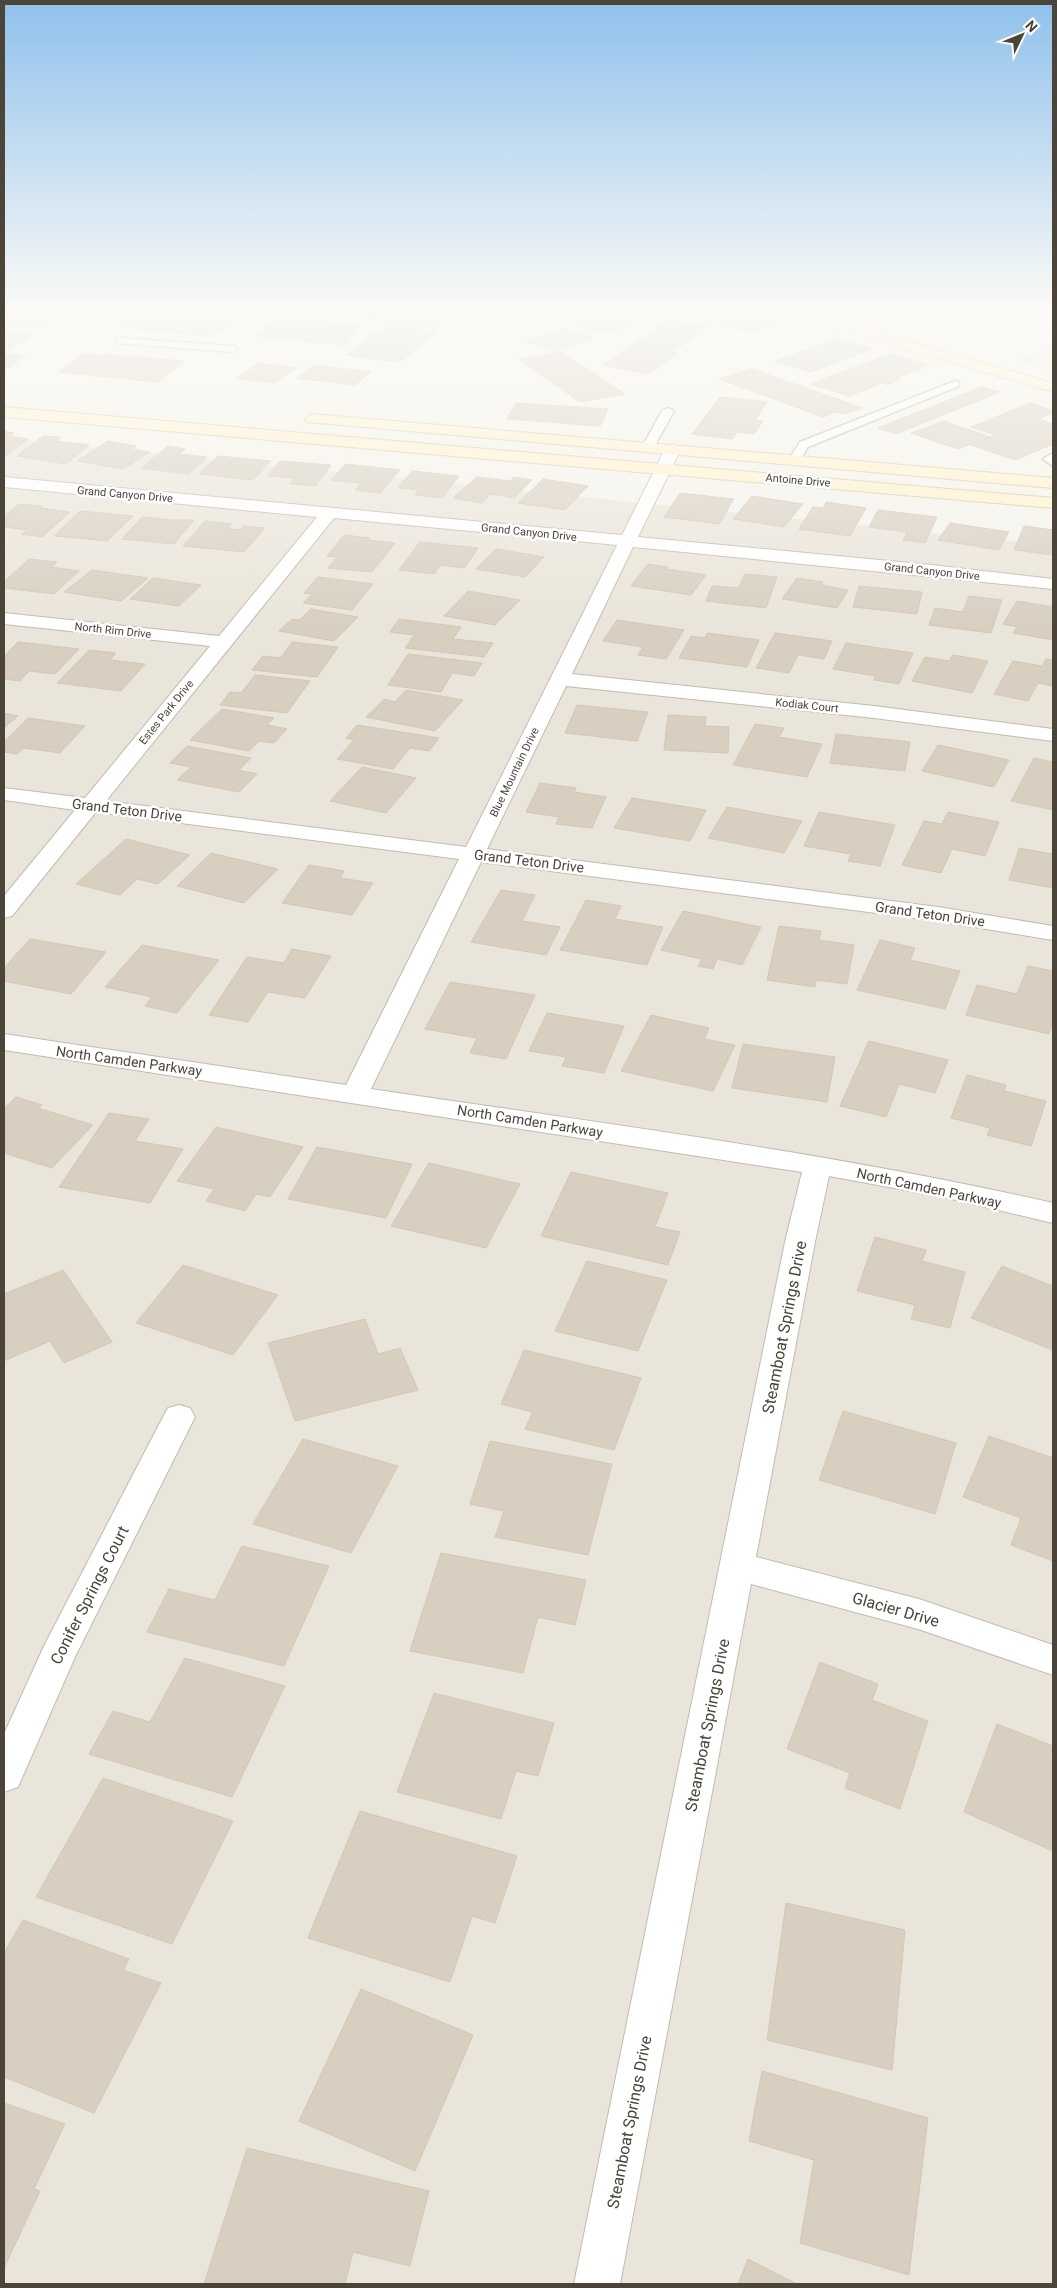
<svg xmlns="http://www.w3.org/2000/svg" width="1057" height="2288" viewBox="0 0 1057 2288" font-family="Roboto,sans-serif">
	<rect width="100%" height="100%" fill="#f6f3ec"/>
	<!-- residential -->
	<path fill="#eae5da" d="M4,438l1049,107v1739h-1049z"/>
	<!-- education -->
	<path fill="#efe8d6" d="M1053,344v27l-38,-11z"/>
	<!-- building -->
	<g fill="#d8cfc1" stroke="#d3c7b4">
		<path d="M4,309l56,5 -20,14 -19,-1 -17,-2z"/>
		<path d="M270,309h40l-10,8 -36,-4z"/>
		<path d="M321,309h66l-15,11 -57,-7z"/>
		<path d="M396,309h56l-10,7 8,1 -12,10 -58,-7z"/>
		<path d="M590,309h48l-9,9 8,1 -16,15 -41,-5 5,-4 -8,-1z"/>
		<path d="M683,309h47l46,14 -28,9 -70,-22z"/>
		<path d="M138,312h17l80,7 -24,18 -95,-10z"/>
		<path d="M272,320h18l74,6 -20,19 -91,-9z"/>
		<path d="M668,320l42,7 -38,25 6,1 -30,21 -45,-9z"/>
		<path d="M384,326l53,6 -37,30 -54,-7z"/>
		<path d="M563,328l32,10 -39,13 -32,-10z"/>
		<path d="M4,331l29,3 -22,15h-7z"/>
		<path d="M838,339l35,10 -63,23 -35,-11z"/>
		<path d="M562,352l63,42 -45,8 -61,-43z"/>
		<path d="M4,354l21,2 -21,14z"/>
		<path d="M84,354l16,2 3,-2 81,7 -26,21 -99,-10z"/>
		<path d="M890,354l39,11 -32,13 4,1 -14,6 -5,-2 -33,13 -39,-12z"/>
		<path d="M259,363l38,5 -23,15 -37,-5z"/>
		<path d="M314,365l57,7 -16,13 -58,-7z"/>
		<path d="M752,369l111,39 -20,6 -6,-2 -14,5 -104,-38z"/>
		<path d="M982,387l18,5 -104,42 -18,-6z"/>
		<path d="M720,397l47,5 -12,18 8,1 -9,13 -17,-2 -5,7 -40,-5z"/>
		<path d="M516,403l30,2 62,4 -8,17 -93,-7z"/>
		<path d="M1030,403l23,8v2l-15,6 15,5v20l-38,16 -44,-15 25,-10 -25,-8z"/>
		<path d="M944,421l46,16 -32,12 -47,-16z"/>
		<path d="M4,431l10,2 -5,3 19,3 -24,18z"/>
		<path d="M43,436l18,1 -4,4 32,4 -23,19 -49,-8z"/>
		<path d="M108,441l28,5 -4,3 18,3 -27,17 -46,-8z"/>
		<path d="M168,446l17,3 -6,5 28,3 -18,17 -48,-6z"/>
		<path d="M218,456l53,5 -18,19 -54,-6z"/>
		<path d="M280,461l51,4 -16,21 -25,-2 4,-6 -27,-2z"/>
		<path d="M346,464l54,6 -20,23 -25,-3 6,-7 -30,-3z"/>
		<path d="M412,471l47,5 -17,22 -27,-3 4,-5 -21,-2z"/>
		<path d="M477,477l33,4 4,-4 18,3 -18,18 -23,-4 -9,9 -29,-5z"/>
		<path d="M543,479l45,7 -23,24 -47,-7z"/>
		<path d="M680,493l54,6 -15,25 -55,-7z"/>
		<path d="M752,496l51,8 -19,23 -51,-8z"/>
		<path d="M826,502l40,6 -16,28 -51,-7 14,-22 10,1z"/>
		<path d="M19,504l23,2 -2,2 30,4 -28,25 -20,-3 5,-4 -23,-3v-11z"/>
		<path d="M878,510l59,7 -12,26 -22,-3 4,-8 -38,-5z"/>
		<path d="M80,511l53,5 -26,25 -53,-5z"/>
		<path d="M142,517l29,3h23l-20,24 -52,-5z"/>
		<path d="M205,521l27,3 -4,5 12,1 4,-4 21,2 -21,24 -61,-6z"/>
		<path d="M950,523l59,9 -10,18 -61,-10z"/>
		<path d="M1024,526l29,4v25l-39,-5z"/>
		<path d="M344,535l26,3 -2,2 27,3 -23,29 -44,-4 9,-11 -10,-1z"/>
		<path d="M420,542l58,6 -14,20 -24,-3 -6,9 -35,-4z"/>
		<path d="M496,549l48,8 -19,20 -49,-8z"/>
		<path d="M29,559l28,3 -6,5 28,4 -25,23 -50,-6v-6z"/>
		<path d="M648,564l20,3 -1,2 39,6 -15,20 -60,-9z"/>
		<path d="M92,570l56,8 -27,23 -57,-9z"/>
		<path d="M745,574l32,3 -11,31 -60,-7 6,-15 27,2z"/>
		<path d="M318,577l55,7 -21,26 -49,-7 9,-9 -8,-1z"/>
		<path d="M153,578l48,7 -22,21 -49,-7z"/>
		<path d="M797,578l26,4 -2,3 27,5 -11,18 -55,-9z"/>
		<path d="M859,586l63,6 -5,22 -64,-7z"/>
		<path d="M468,591l52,9 -25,25 -51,-9z"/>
		<path d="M969,596l33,4 -11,33 -62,-8 6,-17 28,4z"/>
		<path d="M1017,601l36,6v33l-40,-7 4,-6 -14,-3z"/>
		<path d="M311,609l47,8 -24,24 -55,-10 13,-12 7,1z"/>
		<path d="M399,619l62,8 -8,12 40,4 -9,14 -79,-9 9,-13 -24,-3z"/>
		<path d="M617,620l67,10 -18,29 -28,-4 5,-8 -40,-6z"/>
		<path d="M707,633l52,7 -12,27 -68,-9 12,-22 14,2z"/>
		<path d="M775,633l57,8 -8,18 -26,-4 -9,18 -33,-5z"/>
		<path d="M18,642l61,7 -24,25 -26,-3 -9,10 -16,-2v-23z"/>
		<path d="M292,642l46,5 -21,30 -65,-7 11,-14 18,2z"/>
		<path d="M846,643l67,10 -14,31 -25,-4 2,-4 -43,-7z"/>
		<path d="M89,650l27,3 -6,7 35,4 -24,27 -64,-8z"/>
		<path d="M408,654l74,9 -8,13 -22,-3 -11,19 -53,-7z"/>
		<path d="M953,655l35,6 -16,32 -60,-12 13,-24 24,4z"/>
		<path d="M1046,659l7,1v26l-15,-3 -10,18 -34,-7 19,-33 29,5z"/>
		<path d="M255,675l55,6 -23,32 -67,-8 10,-13 11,1z"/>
		<path d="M406,690l57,10 -28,31 -69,-14 18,-18 11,3z"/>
		<path d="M577,705l71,7 -11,29 -72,-8z"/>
		<path d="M222,709l52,9 -7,7 20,4 -13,14 -15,-2 -10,10 -59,-11z"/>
		<path d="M4,713l14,3 -14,12z"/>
		<path d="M668,715l38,2 -1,9 24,1 -1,26 -64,-3z"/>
		<path d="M28,718l57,8 -25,27 -36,-5 -7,6 -13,-2v-10z"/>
		<path d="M755,724l29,4 -5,9 43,7 -15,33 -74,-12z"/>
		<path d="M357,725l82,13 -10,13 -19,-3 -17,21 -56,-10 17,-19 -8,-2z"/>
		<path d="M836,734l74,8 -5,29 -75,-8z"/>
		<path d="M938,745l71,15 -15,27 -72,-16z"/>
		<path d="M187,746l64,12 -12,12 18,4 -18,18 -62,-12 14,-13 -21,-4z"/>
		<path d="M1034,758l19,4v48l-42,-9z"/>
		<path d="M362,767l54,11 -30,35 -56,-12z"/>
		<path d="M540,783l36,5 -2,4 32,5 -14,31 -36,-4 3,-7 -33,-5z"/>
		<path d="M632,798l74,12 -16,31 -76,-13z"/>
		<path d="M727,807l75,14 -18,32 -76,-15z"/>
		<path d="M819,812l76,13 -15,41 -32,-5 3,-7 -47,-8z"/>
		<path d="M948,812l51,10 -14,34 -33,-7 -11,24 -39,-8 22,-44 18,3z"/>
		<path d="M126,839l64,16 -32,29 -21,-5 -17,16 -44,-11z"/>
		<path d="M1019,848l34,6v34l-44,-8z"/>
		<path d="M211,853l67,16 -34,34 -67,-17z"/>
		<path d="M309,865l35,6 -4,7 33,5 -21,32 -70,-12z"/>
		<path d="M501,890l34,5 -13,26 38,6 -14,28 -75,-13z"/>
		<path d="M586,900l35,6 -6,13 48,8 -16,38 -87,-15z"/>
		<path d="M683,911l78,16 -19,38 -25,-6 -4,10 -15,-3 4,-7 -41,-9z"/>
		<path d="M779,926l42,5 -2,9 35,5 -7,39 -31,-4 -1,7 -48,-7z"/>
		<path d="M30,939l76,13 -35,42 -67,-13v-13z"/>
		<path d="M880,940l35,8 -5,12 50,11 -15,38 -88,-19z"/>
		<path d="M142,945l77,15 -42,53 -32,-7 7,-9 -47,-10z"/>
		<path d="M292,949l39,7 -26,42 -37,-6 -20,30 -39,-7 38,-58 37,6z"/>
		<path d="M1028,966l25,5v50l-4,13 -83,-19 11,-30 40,9z"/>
		<path d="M450,982l85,13 -29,64 -36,-6 7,-15 -52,-9z"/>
		<path d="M547,1013l77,13 -20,47 -42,-7 4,-9 -37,-6z"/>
		<path d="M651,1015l58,13 -5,11 31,6 -22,46 -92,-20z"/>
		<path d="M869,1041l79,19 -13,33 -36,-9 -13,33 -46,-11z"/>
		<path d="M743,1044l92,13 -8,45 -95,-14z"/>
		<path d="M967,1075l39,10 -2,6 42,10 -15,45 -44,-11 3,-7 -39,-10z"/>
		<path d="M16,1097l26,8 -4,3 55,17 -41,43 -48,-15v-44z"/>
		<path d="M109,1113l40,6 -14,22 48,8 -33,54 -91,-16z"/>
		<path d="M216,1127l87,20 -33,50 -14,-3 -11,17 -39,-10 8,-12 -37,-8z"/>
		<path d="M317,1147l95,17 -26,54 -98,-19z"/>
		<path d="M429,1163l91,21 -34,64 -95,-22z"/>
		<path d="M571,1172l97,21 -13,34 25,5 -12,33 -127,-29z"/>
		<path d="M875,1237l51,13 -4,11 43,11 -15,56 -39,-9 4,-14 -58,-14z"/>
		<path d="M587,1261l80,19 -29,71 -83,-20z"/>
		<path d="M183,1265l95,30 -45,60 -97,-32z"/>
		<path d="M1002,1266l51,20v64l-82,-32z"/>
		<path d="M63,1270l49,72 -48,21 -14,-22 -46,20v-67z"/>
		<path d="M365,1319l13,35 22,-6 18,42 -123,31 -27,-78z"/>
		<path d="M524,1350l117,28 -27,72 -89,-21 8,-17 -32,-8z"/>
		<path d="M843,1411l113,32 -21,71 -116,-34z"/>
		<path d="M989,1436l64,22v103l-42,-16 10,-27 -58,-21z"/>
		<path d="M303,1439l95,27 -47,87 -98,-29z"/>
		<path d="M490,1441l122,23 -24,91 -93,-18 9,-26 -34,-7z"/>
		<path d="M242,1546l87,20 -45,100 -137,-34 22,-43 46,11z"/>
		<path d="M441,1553l145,27 -11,45 -37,-8 -15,56 -113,-22z"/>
		<path d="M185,1658l100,28 -53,111 -143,-43 24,-43 37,11z"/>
		<path d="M820,1662l58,22 -6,16 56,21 -28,88 -55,-21 5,-15 -63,-24z"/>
		<path d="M434,1693l120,30 -16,53 -22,-5 -15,48 -104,-27z"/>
		<path d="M997,1724l56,22 -3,10 3,1v94l-89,-39z"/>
		<path d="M103,1778l130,43 -61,123 -136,-47z"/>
		<path d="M360,1811l157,45 -22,67 -23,-7 -22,66 -142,-44z"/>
		<path d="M786,1903l119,27 -13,140 -125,-30z"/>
		<path d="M23,1920l106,39 -6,11 38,13 -67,130 -90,-36v-124z"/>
		<path d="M361,1989l112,46 -58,136 -116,-50z"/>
		<path d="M762,2071l166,47 -19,157 -109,-32 14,-83 -65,-19z"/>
		<path d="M4,2103l61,21 -31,65 6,2 -36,77z"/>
		<path d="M247,2148l182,43 -19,75 -57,-14 -8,32h-141z"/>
		<path d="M748,2259l49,25h-59z"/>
	</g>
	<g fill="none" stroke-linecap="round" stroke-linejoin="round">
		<defs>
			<g id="lane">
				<path d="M120,338l113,8 5,3 -5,3 -117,-9v-4z"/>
				<path d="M955,381l4,1v4l-151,61 -9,15h-8l-2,-3 11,-17z"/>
				<path d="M668,408l6,3 -20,36 -2,3h-8l-2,-3 20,-36z"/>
				<path d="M1053,453v13l-10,-7z"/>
			</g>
			<g id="street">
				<path d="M673,444l8,5 -43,88 294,28 121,14v10l-420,-42 -61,127 302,32 179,23v12l-179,-23 -308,-32 -79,163 451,58 115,19v14l-115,-19 -457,-59 -110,227c228,34 457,63 682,114v20l-110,-26 -114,-21 -14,66 -59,315 163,42 134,46v30l-135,-46 -167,-45 -131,700h-46l211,-1042 17,-70 -798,-122v-16l342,51 113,-226 -363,-47 -84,104 -8,2v-22l71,-86 -71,-10v-12l81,10 125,-152 -206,-22v-11l215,23 98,-119 -313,-30v-10l618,58 43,-86zM334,518l283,27 -151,302 -360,-46z"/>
				<path d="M179,1405l11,3 5,9 -120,240 -57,130 -14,5v-58l41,-90 118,-227 5,-9z"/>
			</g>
			<g id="secondary">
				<path d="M777,309h21l255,74v9l-274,-80z"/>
				<path d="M4,407l1049,91v10l-1049,-91z"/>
				<path d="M312,414l741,64v10l-746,-66 -3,-3z"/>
			</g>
		</defs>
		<!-- lane casing -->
		<use href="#lane" stroke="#c2bbae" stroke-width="3"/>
		<!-- street casing -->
		<use href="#street" stroke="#c2bbae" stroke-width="2"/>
		<!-- secondary casing -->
		<use href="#secondary" stroke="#d6c79b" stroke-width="2"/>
		<!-- lane -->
		<use href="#lane" fill="#fff" fill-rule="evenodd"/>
		<!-- street -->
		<use href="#street" fill="#fff" fill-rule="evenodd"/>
		<!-- secondary -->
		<use href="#secondary" fill="#fff3cd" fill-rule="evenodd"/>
	</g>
	<!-- sky -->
	<linearGradient id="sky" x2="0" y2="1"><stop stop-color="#8fc1ec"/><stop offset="0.49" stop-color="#fbfaf6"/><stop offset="1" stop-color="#fbfaf6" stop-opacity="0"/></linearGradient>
	<rect width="1057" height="629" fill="url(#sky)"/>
	<g text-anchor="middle" stroke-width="5" stroke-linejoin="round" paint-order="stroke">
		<!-- far-street labels -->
		<g font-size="11" fill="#4b4439" stroke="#fff">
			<text transform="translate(798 480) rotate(5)" y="4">Antoine Drive</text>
			<text transform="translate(125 494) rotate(5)" y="4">Grand Canyon Drive</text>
			<text transform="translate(529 532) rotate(6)" y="4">Grand Canyon Drive</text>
			<text transform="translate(932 571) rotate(6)" y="4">Grand Canyon Drive</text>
			<text transform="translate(113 630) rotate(6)" y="4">North Rim Drive</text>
			<text transform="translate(807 705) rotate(6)" y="4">Kodiak Court</text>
			<text transform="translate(166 712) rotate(-51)" y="4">Estes Park Drive</text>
			<text transform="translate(514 772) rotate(-64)" y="4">Blue Mountain Drive</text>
		</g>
		<!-- street labels -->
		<g font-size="14" fill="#4b4439" stroke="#fff">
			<text transform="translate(127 810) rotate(7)" y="5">Grand Teton Drive</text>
			<text transform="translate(529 861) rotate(7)" y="5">Grand Teton Drive</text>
			<text transform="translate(930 914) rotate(8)" y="5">Grand Teton Drive</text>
			<text transform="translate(129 1061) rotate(8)" y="5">North Camden Parkway</text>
			<text transform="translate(530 1121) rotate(9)" y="5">North Camden Parkway</text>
			<text transform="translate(929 1188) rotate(12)" y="5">North Camden Parkway</text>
		</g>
		<!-- near-street labels -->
		<g font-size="16" fill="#4b4439" stroke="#fff">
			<text transform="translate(784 1327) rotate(-79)" y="6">Steamboat Springs Drive</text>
			<text transform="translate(89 1595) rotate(-63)" y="6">Conifer Springs Court</text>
			<text transform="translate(896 1609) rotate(16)" y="6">Glacier Drive</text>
			<text transform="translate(707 1725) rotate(-79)" y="6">Steamboat Springs Drive</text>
			<text transform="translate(629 2122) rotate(-79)" y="6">Steamboat Springs Drive</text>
		</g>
	</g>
	<!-- border -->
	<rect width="1057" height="2288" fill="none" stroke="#4b4439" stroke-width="10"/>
	<!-- north arrow -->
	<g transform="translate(1022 35) rotate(47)" stroke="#ffffff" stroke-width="4" paint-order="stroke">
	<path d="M0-4L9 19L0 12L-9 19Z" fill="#4b4439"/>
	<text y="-8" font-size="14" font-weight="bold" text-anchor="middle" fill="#4b4439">N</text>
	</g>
</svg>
